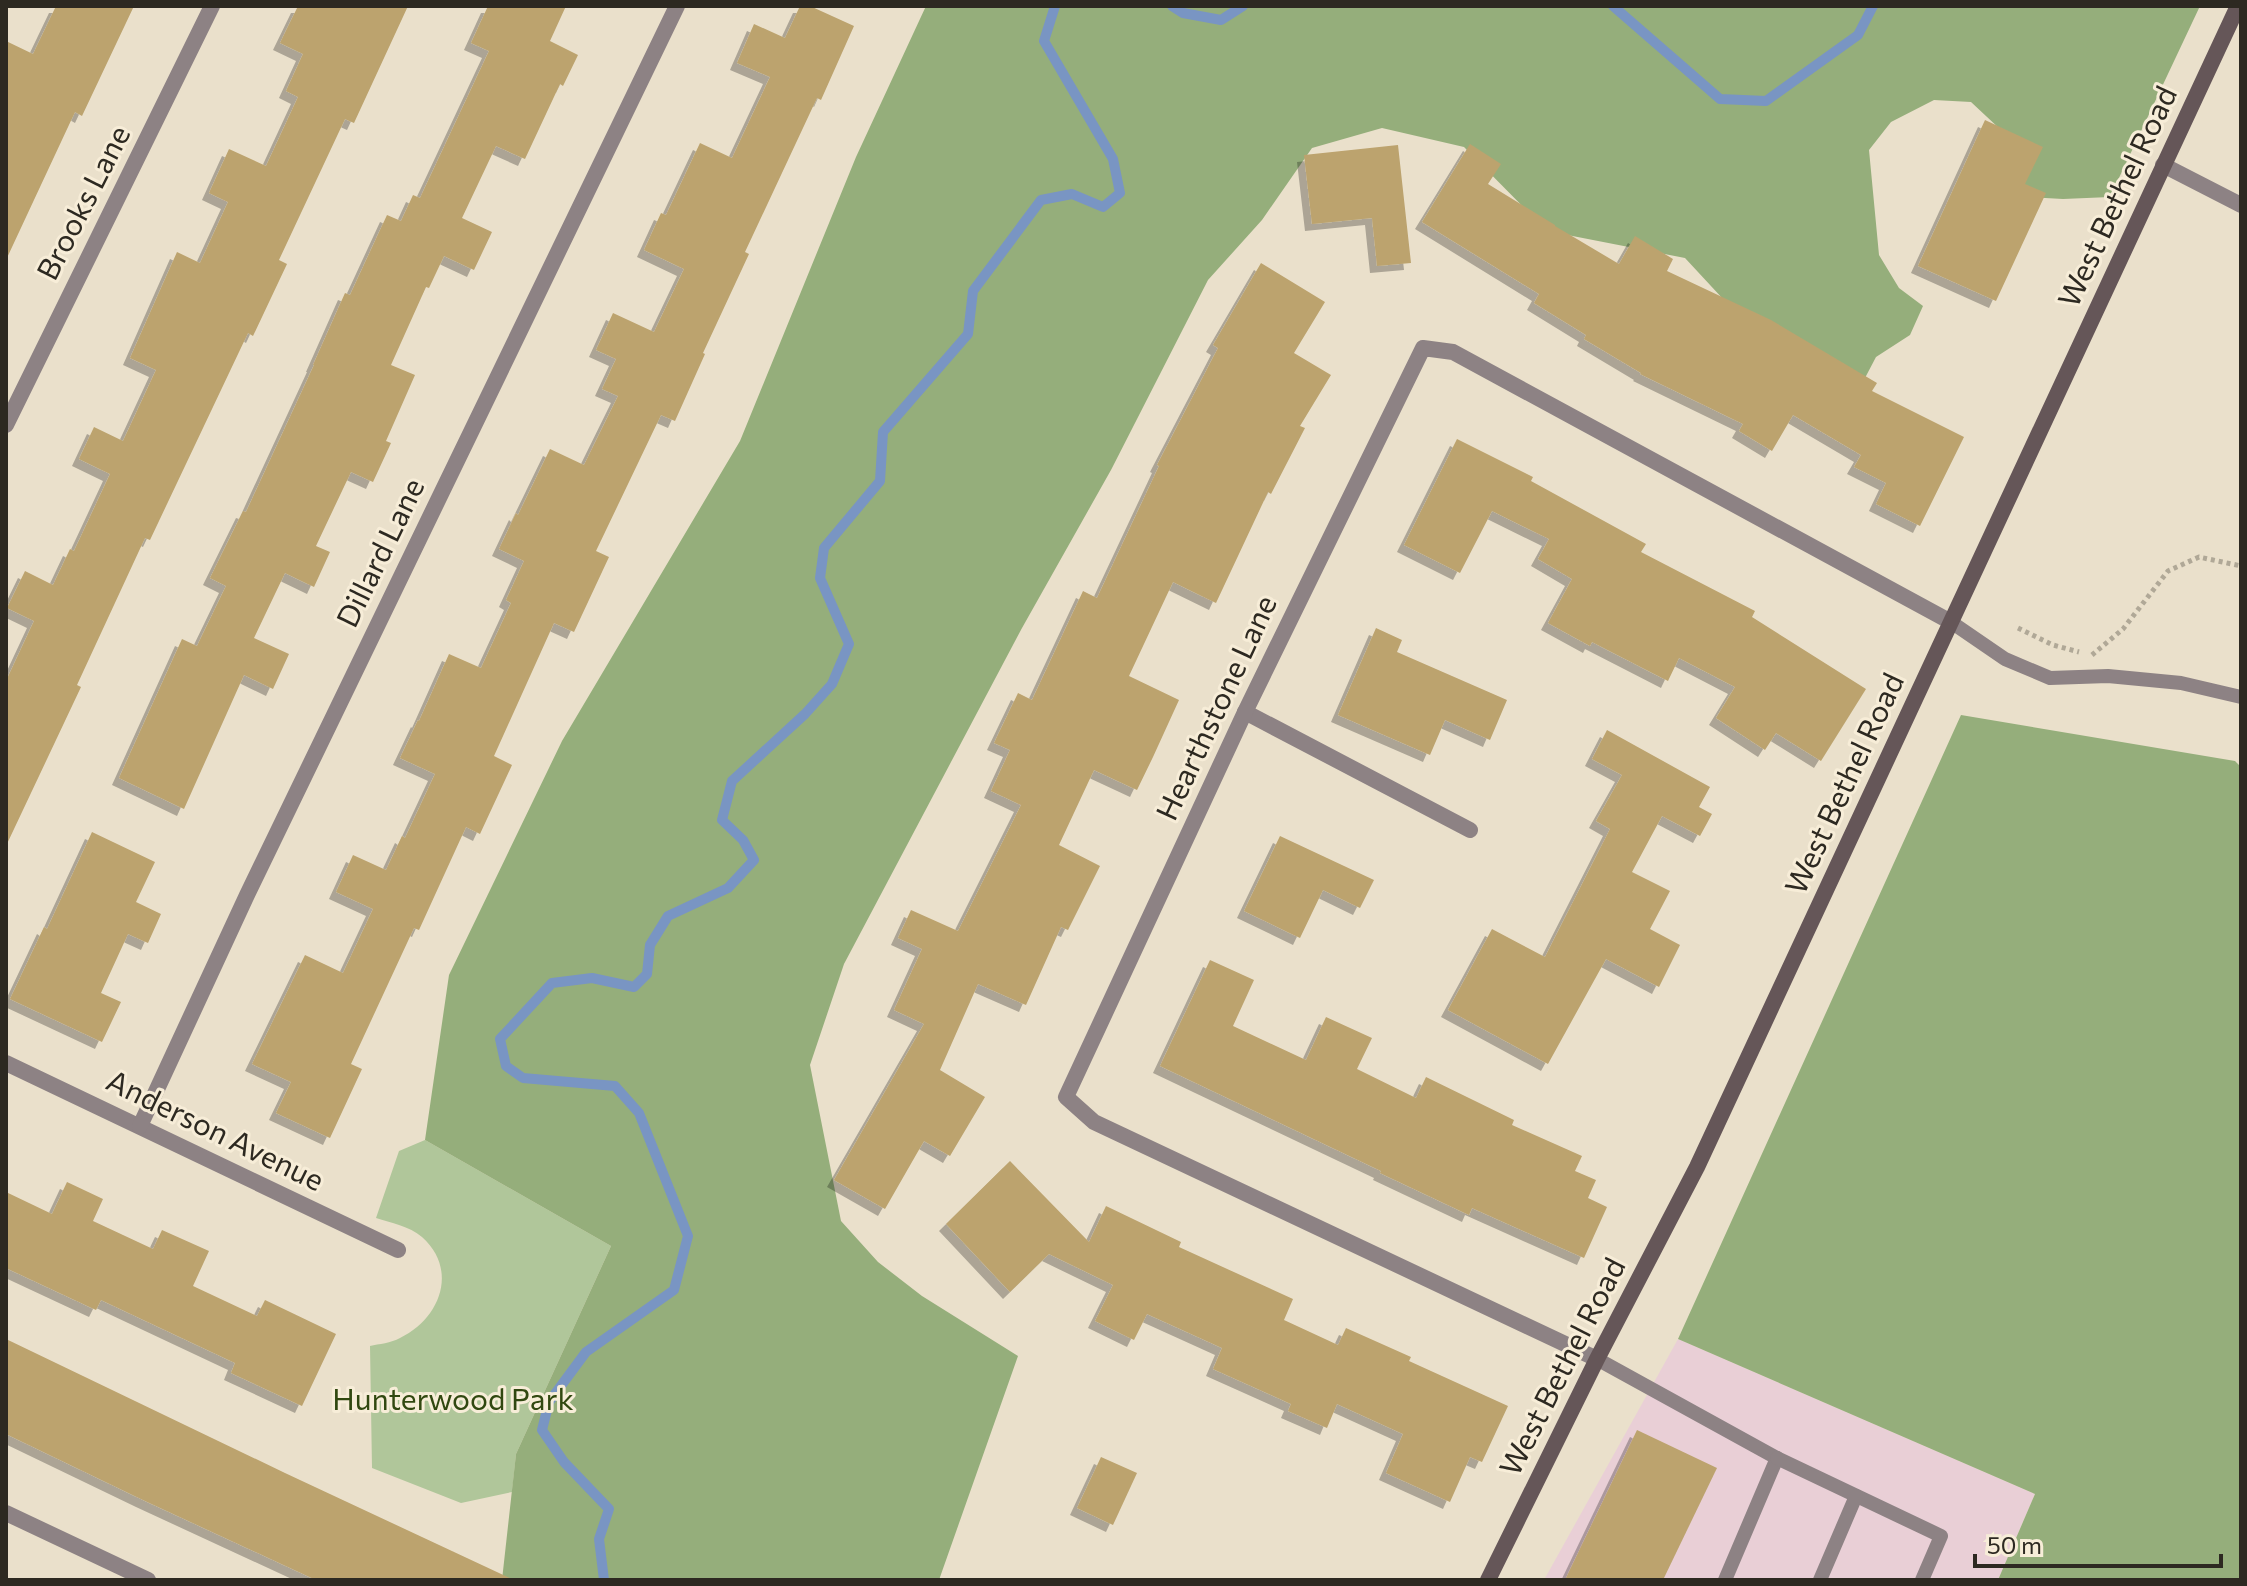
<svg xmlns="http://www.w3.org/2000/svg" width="2247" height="1586" viewBox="0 0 2247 1586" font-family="Commissioner,sans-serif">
	<defs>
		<filter id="shadow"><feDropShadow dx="-7" dy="7" stdDeviation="0" flood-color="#0004"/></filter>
	</defs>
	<rect width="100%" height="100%" fill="#eae0cb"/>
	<!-- commercial -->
	<path fill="#e9cfd6" d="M1678,1339l357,155 -37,86h-454z"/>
	<!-- green -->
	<path fill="#b0c69a" d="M425,1140l186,106 -95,208 -4,38 -51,11 -89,-35 -2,-122c9,-2 21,-3 30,-8 40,-19 59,-68 22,-101 -13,-11 -31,-14 -46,-19l23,-67z"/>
	<!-- forest -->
	<g fill="#95ae7b">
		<path d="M926,6h1274l-90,191 -47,2 -50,-3 4,-51 -46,-43 -37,-2 -43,22 -22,28 10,105 20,33 24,18 -13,29 -34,22 -21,40 -106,-70 -64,-69 -138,-27 -83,-84 -82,-19 -70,20 -50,72 -54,60 -97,190 -89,158 -178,336 -34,101 31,156 37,41 44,34 96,60 -79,224h-437l14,-126 95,-208 -186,-106 24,-165 113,-234 178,-300 116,-284z"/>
		<path d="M1961,715l274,46 6,6v813h-243l37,-86 -357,-155z"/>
	</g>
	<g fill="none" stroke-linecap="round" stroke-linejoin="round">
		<!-- stream -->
		<g stroke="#7995c3" stroke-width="10">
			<path d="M1172,6l11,7 38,7 22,-14"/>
			<path d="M1613,6l107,93 46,2 92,-66 15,-29"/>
			<path d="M604,1580l-5,-41 10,-30 -45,-47 -22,-32 7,-28 37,-50 88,-62 14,-54 -49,-123 -24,-27 -92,-8 -17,-12 -6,-27 52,-56 40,-5 42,9 13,-13 3,-29 18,-29 60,-28 26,-28 -11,-20 -21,-20 10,-39 73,-67 27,-30 17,-40 -29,-66 4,-30 56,-67 3,-49 85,-98 5,-43 68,-91 31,-6 31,13 17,-14 -7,-34 -69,-118 11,-35"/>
		</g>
	</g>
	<!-- building -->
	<g fill="#bca36e" filter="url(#shadow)">
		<path d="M56,6h78l-52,110 -7,-4 -69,148v-219l27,13z"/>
		<path d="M298,6h110l-54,117 -9,-4 -66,141 8,4 -34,72 -5,-3 -98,207 -5,-2 -68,147 4,2 -75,159v-165l28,-60 -27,-13 18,-37 28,14 17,-36 4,2 36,-77 -31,-15 15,-32 29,14 33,-71 -26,-12 47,-106 23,11 28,-61 -19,-9 20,-44 37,17 32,-69 -12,-6 17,-37 -23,-11z"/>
		<path d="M488,6h78l-16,35 28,14 -15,31 -3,-2 -35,75 -29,-13 -34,72 30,14 -18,38 -30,-14 -15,32 -3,-1 -35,78 24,10 -29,66 5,2 -18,39 -22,-10 -35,74 14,6 -16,35 -29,-14 -31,65 35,16 -16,35 -29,-14 -60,134 -65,-31 63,-139 15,7 29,-60 -16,-8 33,-67 3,1 68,-147h-1l32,-72 5,2 37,-80 14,6 12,-26 7,3 69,-147 -18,-8z"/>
		<path d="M800,6h10l44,20 -33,74 -4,-2 -72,154 4,2 -46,99 2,1 -30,67 -14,-6 -65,136 13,6 -35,75 -20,-9 -60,133 18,9 -32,69 -14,-7 -47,103 -5,-2 -63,136 11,5 -32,69 -54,-25 15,-31 -39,-18 53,-109 38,18 30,-64 -37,-17 17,-37 33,15 16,-34 3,2 30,-64 -35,-16 18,-38 1,1 30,-67 32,14 30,-65 -5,-3 18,-39 -25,-12 17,-36 2,2 32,-66 34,16 34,-69 -16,-7 14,-30 -20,-9 17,-37 41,19 30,-63 -40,-19 17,-37 5,2 34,-72 32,15 38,-81 -33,-14 17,-39 31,14z"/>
		<path d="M1985,120l58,27 -18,37 21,9 -50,108 -78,-35z"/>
		<path d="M1470,144l31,20 -13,20 67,41v1l64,38 16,-28 38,23 -6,12 104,49 106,63 -5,8 92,46 -44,89 -44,-22 10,-21 -32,-16 7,-12 -68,-40 -21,36 -33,-20 4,-7 -103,-50 1,-1 -57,-34 2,-4 -52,-32 5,-9 -117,-72z"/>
		<path d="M1398,145l13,118 -34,3 -5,-48 -60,6 -8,-69z"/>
		<path d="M1261,263l64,39 -31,51 37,22 -31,51 5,2 -34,66 -3,-2 -52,111 -43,-21 -44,94 50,24 -26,57 -16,33 -43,-20 -35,75 41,21 -32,64 -7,-3 -35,78 -48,-21 -38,86 45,27 -35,59 -26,-15 -39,68 -51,-29 90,-156 -30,-14 28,-61 -24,-11 13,-28 47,21 63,-126 -30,-14 19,-41 -16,-7 24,-50 14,7 51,-109 14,7 62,-132 -2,-1 61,-117 -5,-3z"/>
		<path d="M1457,439l76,38 -2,4 115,63 -5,8 114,59 -3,6 114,72 -45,72 -45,-28 -11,17 -49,-32 19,-31 -56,-29 -11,23 -76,-39 -2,4 -42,-23 24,-44 -34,-20 11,-20 -57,-28 -32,62 -56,-28z"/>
		<path d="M1376,628l26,12 -5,12 110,48 -17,40 -45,-20 -15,35 -92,-40z"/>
		<path d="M1607,730l103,57 -11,20 13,7 -12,22 -38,-20 -30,56 38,19 -20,38 30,16 -21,42 -53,-28 -58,105 -100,-54 44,-81 53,28 65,-128 -14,-8 26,-46 -30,-16z"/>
		<path d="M92,832l63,30 -19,40 25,12 -13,29 -20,-9 -27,59 20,9 -19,40 -92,-43 34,-72 3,2z"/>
		<path d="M1280,836l94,44 -14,28 -37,-18 -23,48 -56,-27z"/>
		<path d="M1210,960l44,20 -21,46 73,34 20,-43 46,21 -15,31 59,29 10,-21 88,43 -2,5 70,31 -7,15 21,9 -8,18 19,9 -23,51 -112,-50 -3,7 -89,-42 1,-2 -221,-105z"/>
		<path d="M1010,1161l79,81 17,-36 75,36 -2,5 114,52 -9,21 54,25 8,-17 65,29 -2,4 99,45 -26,56 -12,-5 -20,45 -64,-29 17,-39 -66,-30 -10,24 -39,-17 3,-7 -78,-35 9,-21 -75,-34 -13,26 -39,-19 18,-36 -64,-31 -39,38 -64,-68z"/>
		<path d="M67,1182l36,17 -10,22 60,28 9,-19 47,21 -16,35 64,30 8,-16 71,34 -34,72 -71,-33 4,-10 -134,-63 -5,10 -90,-42v-76l46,22z"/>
		<path d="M6,1339l279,134 229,107h-198l-173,-80 -137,-66z"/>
		<path d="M1637,1430l80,38 -54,112h-98z"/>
		<path d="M1101,1457l36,16 -24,52 -36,-17z"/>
	</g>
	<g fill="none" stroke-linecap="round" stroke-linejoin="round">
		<!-- path -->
		<g stroke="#b0a897" stroke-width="5" stroke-dasharray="4 4" stroke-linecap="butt">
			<path d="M2018,628l35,17 26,7"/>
			<path d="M2092,655l31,-26 45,-58 31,-14 42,9"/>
		</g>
		<!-- lane -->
		<g stroke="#8d8284" stroke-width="14">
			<path d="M1951,622l54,37 45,19 58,-2 73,7 60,14"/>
			<path d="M1597,1359l180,99 -52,122"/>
			<path d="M1777,1458l164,78 -19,44"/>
			<path d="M1820,1580l36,-84"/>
		</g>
		<!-- street -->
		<g stroke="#8d8284" stroke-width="16">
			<path d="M2163,165l78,40"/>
			<path d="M6,425l206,-419"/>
			<path d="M1245,712l225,118"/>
			<path d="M6,1063l392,187"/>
			<path d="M140,1126l107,-231 430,-889"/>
			<path d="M1597,1359l-503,-237 -28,-25 179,-385 178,-364 30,4 498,270"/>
			<path d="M6,1513l142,67"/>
		</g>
		<!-- secondary -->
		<path stroke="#655658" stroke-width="16" d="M1488,1580l109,-221 100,-192 541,-1161"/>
	</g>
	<g text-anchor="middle" stroke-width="6" stroke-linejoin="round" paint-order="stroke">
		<!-- street labels -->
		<g font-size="30" fill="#2d2921" stroke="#f7edd8">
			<text transform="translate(2118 197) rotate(-65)" y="10">West Bethel Road</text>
			<text transform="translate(84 203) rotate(-63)" y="10">Brooks Lane</text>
			<text transform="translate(381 553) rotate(-64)" y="10">Dillard Lane</text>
			<text transform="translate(1217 708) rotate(-65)" y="10">Hearthstone Lane</text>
			<text transform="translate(1845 784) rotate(-65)" y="10">West Bethel Road</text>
			<text transform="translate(215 1131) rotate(26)" y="10">Anderson Avenue</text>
			<text transform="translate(1563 1367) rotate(-63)" y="10">West Bethel Road</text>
		</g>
		<!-- park labels -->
		<g font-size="30" fill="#314810" stroke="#f7edd8">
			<text x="453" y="1410">Hunterwood Park</text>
		</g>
	</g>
	<!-- border -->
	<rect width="2247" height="1586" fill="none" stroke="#2d2921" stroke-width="16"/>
	<!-- scale -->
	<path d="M1975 1554v12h246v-12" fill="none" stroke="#2d2921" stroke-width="4"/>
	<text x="1987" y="1554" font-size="24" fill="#2d2921" stroke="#f7edd8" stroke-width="6" paint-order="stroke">50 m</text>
</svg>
